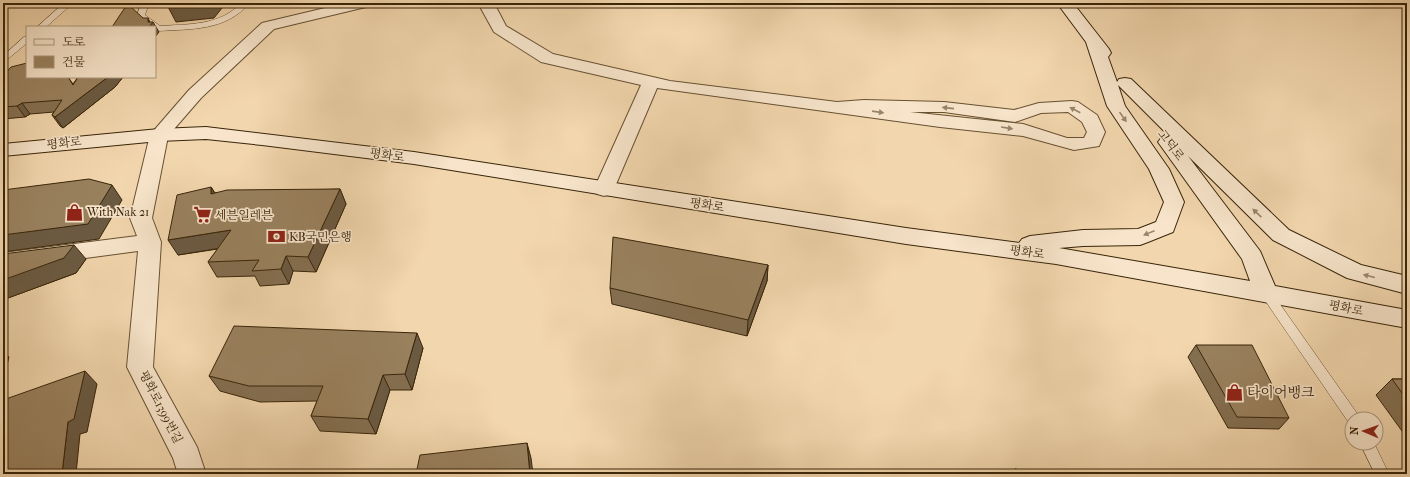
<svg xmlns="http://www.w3.org/2000/svg" width="1410" height="477" viewBox="0 0 1410 477" font-family="'IM FELL French Canon','Noto Serif KR',serif">
	<rect width="100%" height="100%" fill="#f2d6ad"/>
	<filter id="stains"><feTurbulence type="fractalNoise" baseFrequency=".005" numOctaves="4"/><feColorMatrix values="0 0 0 0 .2 0 0 0 0 .09 0 0 0 0 .02 0 0 0 .5 -.17"/></filter>
	<radialGradient id="worn" r=".72"><stop offset=".6" stop-color="#630" stop-opacity="0"/><stop offset="1" stop-color="#630" stop-opacity=".3"/></radialGradient>
	<g fill="none" stroke-linecap="round" stroke-linejoin="round">
		<defs>
			<g id="service">
				<path d="M13,3l-10,6 1,-6z"/>
				<path d="M64,3h9l-27,24h-9z"/>
				<path d="M141,3h8l-4,12 15,11c28,-2 60,0 81,-23h8c-22,28 -59,26 -91,28h-3v-4h-5l-13,-11z"/>
				<path d="M24,37h3v6l-24,20v-7z"/>
				<path d="M1266,289l4,1 91,129h-9v5l-3,-1 -87,-127 -2,-3 2,-3z"/>
				<path d="M1360,443h14l15,31h-14z"/>
			</g>
			<g id="minor">
				<path d="M346,3h27l-3,3 -96,23 -73,69 -33,38 -16,82 9,24 -8,125 44,80 9,27h-28l-5,-16 -46,-91 11,-116 -135,18v-16l134,-17 -7,-18 20,-83 39,-45 73,-67z"/>
				<path d="M478,3h16l12,23 47,28 117,27 167,21 27,-2 80,2 70,8 25,-7 33,-2 6,1 19,13 8,17 -6,14 -25,4 -51,-14 -83,-9 -283,-39 -43,101 -3,5 -7,2 -7,-2 -3,-5 47,-104 -100,-23 -47,-30zM910,112h34l71,10 26,-9 27,-1 14,10 5,10 -3,6h-17l-44,-14z"/>
			</g>
			<path id="secondary" d="M1057,3h16l36,46 2,4 -3,4 9,25 2,-3 6,-1 6,1 158,151 72,35 46,11v18l-60,-16 -74,-38 -85,-84 72,95 15,35 132,24v18l-351,-64 -150,-20 -492,-80 -152,-19 -56,-6 -47,2 -156,15v-12l156,-15 47,-2 208,25 492,76 113,15 3,-4 8,-3 53,-6 55,-1 18,-7 8,-20 -15,-33 -42,-63 -21,-64zM1118,85l51,51 -8,2 -3,4 84,117 8,22 -191,-33 24,-2 57,-1 8,-3 25,-10 11,-30 -15,-33 -44,-63z"/>
		</defs>
		<!-- service casing -->
		<use href="#service" stroke="#675132" stroke-width="1"/>
		<!-- minor casing -->
		<use href="#minor" stroke="#675132" stroke-width="2"/>
		<!-- secondary casing -->
		<use href="#secondary" stroke="#392509" stroke-width="2"/>
		<!-- service -->
		<use href="#service" fill="#f7e4ca" fill-rule="evenodd"/>
		<!-- minor -->
		<use href="#minor" fill="#f7e4ca" fill-rule="evenodd"/>
		<!-- secondary -->
		<use href="#secondary" fill="#f7e4ca" fill-rule="evenodd"/>
	</g>
	<!-- wall -->
	<g fill="#846f51" stroke="#392509">
		<path d="M3,76l65,1 5,7 5,-7h45l-8,10 -52,41 -3,-2 -8,-11 2,-3 -24,2 -5,3 -22,2z"/>
		<path d="M211,187l4,6 125,-4 6,15 -30,68 -23,-1 -4,13 -29,2 -5,-10 -38,1 -9,-15 10,-13 -40,6z"/>
		<path d="M3,254l83,5 -10,14 -68,25h-5z"/>
		<path d="M768,265l-1,16 -20,55 -135,-32 -2,-16z"/>
		<path d="M1196,345l93,73 -10,11 -51,-1 -40,-71z"/>
		<path d="M423,348l-11,42h-22l-14,44 -56,-3 -9,-15 6,-15 -57,1 -40,-11 -11,-15z"/>
		<path d="M1392,379h15v59l-31,-43z"/>
		<path d="M1015,469l24,5h-27z"/>
	</g>
	<!-- shaded-wall -->
	<g fill="#6b5a42" stroke="#392509">
		<path d="M166,3h60l-12,15 -38,4z"/>
		<path d="M148,18l3,6 2,-2 6,10 -4,5v-10h-6z"/>
		<path d="M108,77h15l-8,10 -52,41 -8,-11z"/>
		<path d="M22,103l8,11 -5,3 -8,-11z"/>
		<path d="M112,185l10,15 -23,39 -96,13v-17z"/>
		<path d="M211,187l9,15 -9,-8z"/>
		<path d="M340,189l6,15 -30,68 -8,-15z"/>
		<path d="M231,230l8,15 -61,10 -10,-15z"/>
		<path d="M74,245l12,14 -10,14 -68,25 -5,-5v-13z"/>
		<path d="M286,256l7,15 -4,13 -8,-15z"/>
		<path d="M768,265l-1,16 -20,55 1,-16z"/>
		<path d="M417,333l6,15 -11,42 -7,-16z"/>
		<path d="M3,351l6,6 -6,24z"/>
		<path d="M85,371l12,13 -10,48 -7,2 -4,40h-14l6,-52z"/>
		<path d="M383,375l7,15 -14,44 -8,-15z"/>
		<path d="M527,443l4,15 2,16h-3z"/>
	</g>
	<!-- building -->
	<g fill="#99815e" stroke="#392509">
		<path d="M126,6h4l13,12h5v4h5l-4,5h-37z"/>
		<path d="M27,63v14h41l5,8 5,-8h30l-53,40 -3,-2 10,-15 -40,3 -5,3 -14,1v-31l8,-9z"/>
		<path d="M89,179l23,6 -24,39 -85,11v-45z"/>
		<path d="M211,187v7l16,-4 113,-1 -32,68 -22,-1 -5,13 -29,2 7,-11 -51,2 23,-32 -63,10 9,-45z"/>
		<path d="M613,237l155,28 -20,55 -138,-32z"/>
		<path d="M74,245l-10,13 -61,22v-26z"/>
		<path d="M234,326l183,7 -12,41 -22,1 -15,44 -57,-3 12,-30h-74l-40,-10z"/>
		<path d="M1196,345h56l37,73 -52,-1z"/>
		<path d="M85,371l-11,48 -6,3 -6,52h-59v-74z"/>
		<path d="M1392,379h15v21z"/>
		<path d="M527,443l3,31h-114l4,-19z"/>
		<path d="M1015,469l24,5h-24z"/>
		<path d="M554,473v1h-19z"/>
	</g>
	<!-- one-way arrows -->
	<defs><path id="oneway-solid" d="M-6-.8H1V-3.2L6.5 0L1 3.2V.8H-6Z"/></defs>
	<g fill="#98846a">
		<use href="#oneway-solid" transform="translate(948 108) rotate(-174)"/>
		<use href="#oneway-solid" transform="translate(1075 110) rotate(-152)"/>
		<use href="#oneway-solid" transform="translate(878 112) rotate(8)"/>
		<use href="#oneway-solid" transform="translate(1123 117) rotate(55)"/>
		<use href="#oneway-solid" transform="translate(1007 128) rotate(9)"/>
		<use href="#oneway-solid" transform="translate(1257 213) rotate(-137)"/>
		<use href="#oneway-solid" transform="translate(1149 233) rotate(158)"/>
		<use href="#oneway-solid" transform="translate(1369 276) rotate(-166)"/>
	</g>
	<!-- icons -->
	<defs>
		<symbol id="shop-bare" viewBox="-9 -9 18 18"><path d="M-5-2.5h2.3a2.7 3.5 0 0 1 5.4 0H5L5.5 6h-11ZM-1.5-2.5h3a1.5 2.3 0 0 0-3 0Z" fill="#8f2418" stroke="#f7e4ca" stroke-width="2.5" paint-order="stroke"/></symbol>
		<symbol id="supermarket-bare" viewBox="-9 -9 18 18"><path d="M-6-5.5h2.5l.6 2H6L4.5 2H-2.5L-4.4-4H-6ZM-1.5 3.2a1.3 1.3 0 1 0 .1 0ZM3 3.2a1.3 1.3 0 1 0 .1 0Z" fill="#8f2418" stroke="#f7e4ca" stroke-width="2.5" paint-order="stroke"/></symbol>
		<symbol id="bank-bare" viewBox="-9 -9 18 18"><path d="M-6-4H6V4H-6ZM0-2.3a2.3 2.3 0 1 0 0 4.6a2.3 2.3 0 1 0 0-4.6Z" fill="#8f2418" stroke="#f7e4ca" stroke-width="2.5" paint-order="stroke"/></symbol>
	</defs>
	<g fill-rule="evenodd">
		<use href="#shop-bare" x="62" y="200" width="25" height="25"/>
		<use href="#supermarket-bare" x="190" y="202" width="25" height="25"/>
		<use href="#bank-bare" x="264" y="224" width="25" height="25"/>
		<use href="#shop-bare" x="1222" y="380" width="25" height="25"/>
	</g>
	<g text-anchor="middle" stroke-width="3.5" stroke-linejoin="round" paint-order="stroke">
		<!-- street labels -->
		<g font-size="12" fill="#392509" stroke="#f7e4ca">
			<text transform="translate(64 143) rotate(-6)" y="4">평화로</text>
			<text transform="translate(1171 145) rotate(53)" y="4">고덕로</text>
			<text transform="translate(387 155) rotate(8)" y="4">평화로</text>
			<text transform="translate(707 205) rotate(9)" y="4">평화로</text>
			<text transform="translate(1027 252) rotate(8)" y="4">평화로</text>
			<text transform="translate(1346 308) rotate(11)" y="4">평화로</text>
			<text transform="translate(161 407) rotate(63)" y="4">평화로1399번길</text>
		</g>
		<!-- poi labels -->
		<g font-size="12" fill="#392509" stroke="#f7e4ca" text-anchor="start">
			<text x="87" y="216">With Nak 21</text>
			<text x="215" y="219">세븐일레븐</text>
			<text x="289" y="241">KB국민은행</text>
		</g>
		<!-- near-poi labels -->
		<g font-size="14" fill="#392509" stroke="#f7e4ca" text-anchor="start">
			<text x="1247" y="397">타이어뱅크</text>
		</g>
	</g>
	<!-- margin -->
	<rect width="1410" height="477" fill="none" stroke="#f2d6ad" stroke-width="16"/>
	<rect x="4" y="4" width="1402" height="469" fill="none" stroke="#392509" stroke-width="2"/>
	<rect x="8" y="8" width="1394" height="461" fill="none" stroke="#392509"/>
	<!-- legend -->
	<rect x="26" y="26" width="130" height="52" fill="#f7e4ca" stroke="#ab987d"/>
	<rect x="34" y="39" width="20" height="6" fill="#f7e4ca" stroke="#ab987d"/>
	<text x="62" y="46" font-size="12" fill="#392509">도로</text>
	<rect x="34" y="56" width="20" height="12" fill="#99815e" stroke="#ab987d"/>
	<text x="62" y="66" font-size="12" fill="#392509">건물</text>
	<!-- north arrow -->
	<g transform="translate(1364 431) rotate(272)"><circle r="19" fill="#f7e4ca" stroke="#ab987d"/>
	<path d="M0-3L7 15L0 10L-7 15Z" fill="#8f2418"/>
	<text y="-6" font-size="11" font-weight="bold" text-anchor="middle" fill="#392509">N</text>
	</g>
	<rect width="100%" height="100%" filter="url(#stains)"/>
	<rect width="100%" height="100%" fill="url(#worn)"/>
</svg>
